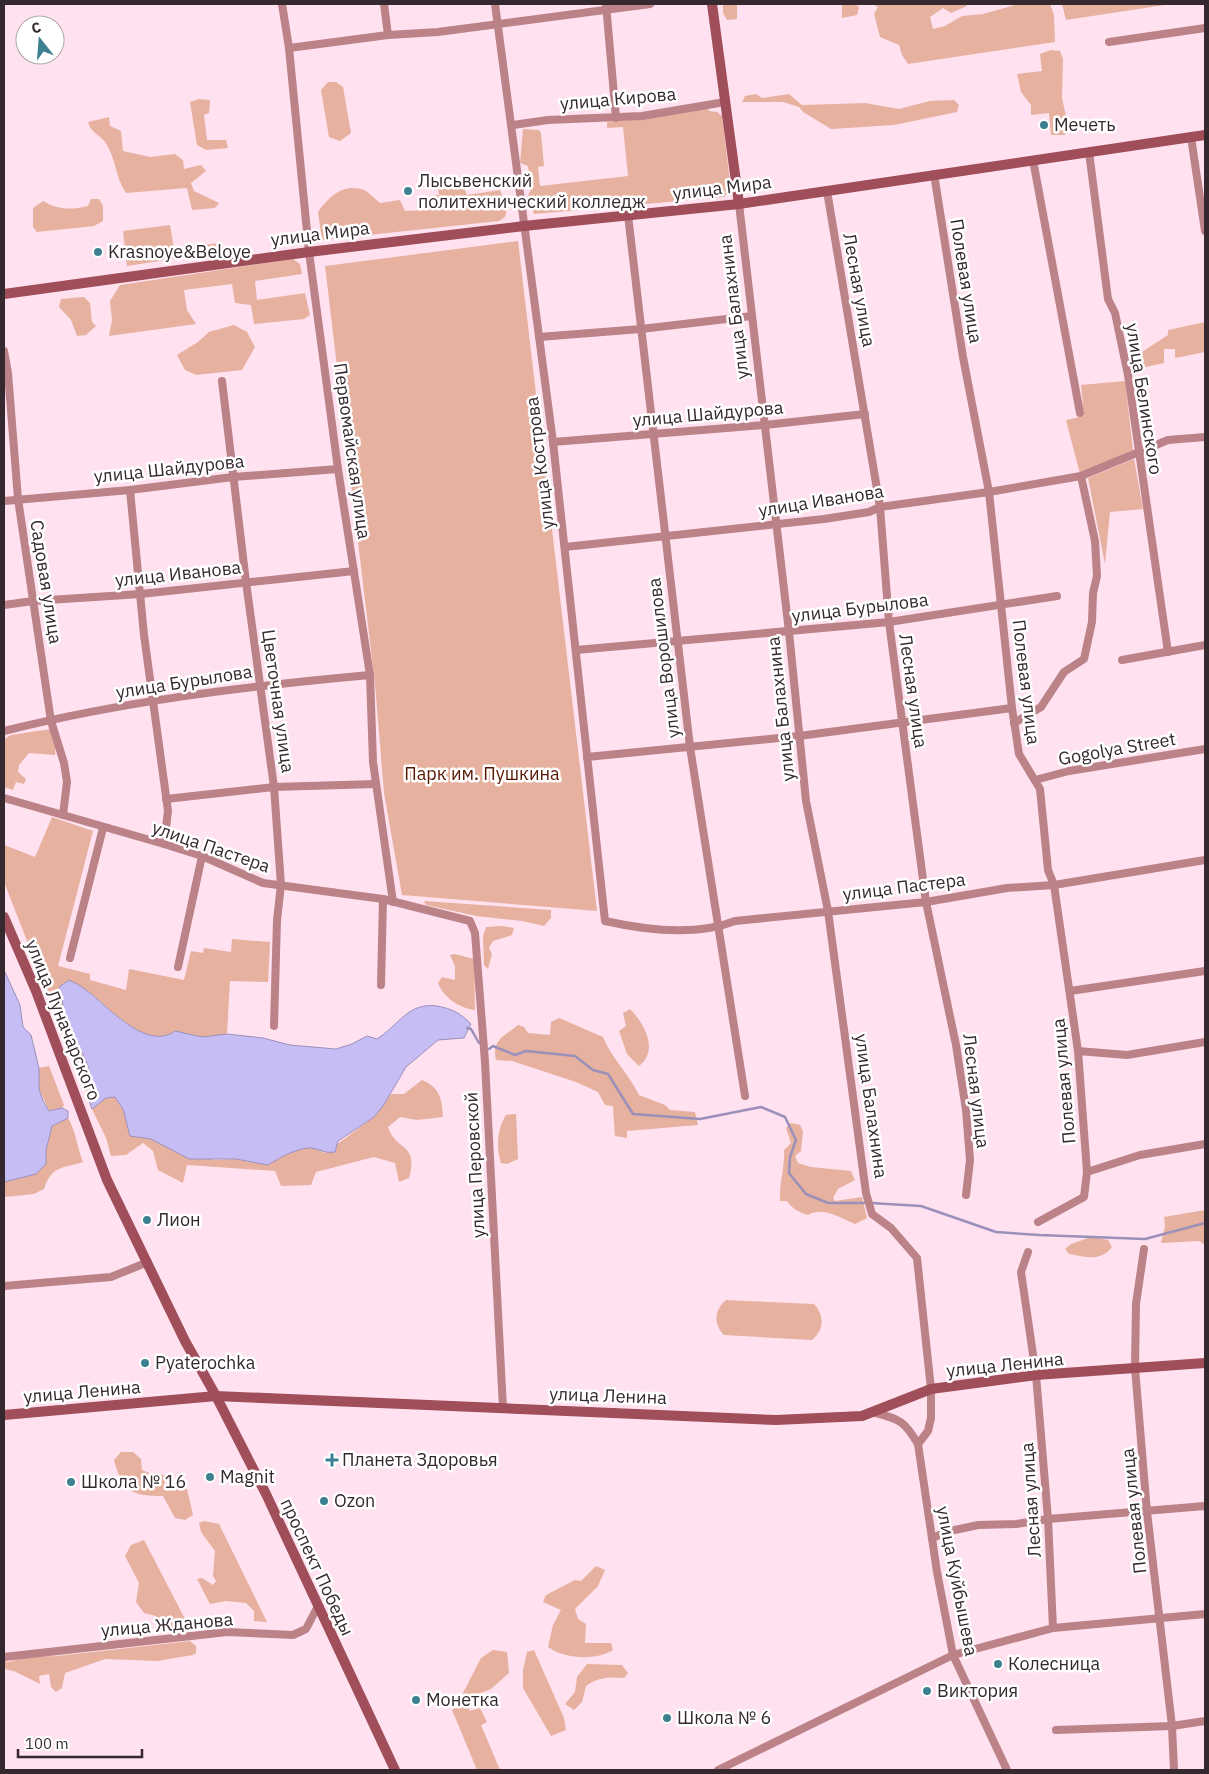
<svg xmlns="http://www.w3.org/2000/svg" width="1209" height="1774" viewBox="0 0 1209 1774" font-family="'IBM Plex Sans',sans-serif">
	<rect width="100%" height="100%" fill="#ffe1f0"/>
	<!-- green -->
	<g fill="#e7b1a0">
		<path d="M723,4h14v15l-10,1 -4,-7z"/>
		<path d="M842,4h13l4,3 -2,8 -15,3z"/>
		<path d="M873,4h94v2l-16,7 -8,-5 -13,9 3,12 12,-3 17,-10 21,-2 36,-10h31l4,11 1,27 -147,22 -6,-9 -3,-10 -19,-8 -6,-23 4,-7z"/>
		<path d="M1062,4h109l-105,16z"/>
		<path d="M1051,50l9,1 3,8 -1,39 7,32 -4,5h-14l-2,-22 -18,2v-10l-10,-13 -4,-18 25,-3 -2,-17z"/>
		<path d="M328,82h8l7,5 8,46 -11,8 -11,-4 -8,-47z"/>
		<path d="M756,94l6,4 27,-4 13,11 63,-2 34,6 31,-8 24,-1 5,5 -2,7 -63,13 -63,4 -28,-17 -4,-5 -16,-5h-41l3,-6z"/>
		<path d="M199,99l11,1 -1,13 -5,2 3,25h19l2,8 -22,2 -9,-5 -7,-43z"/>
		<path d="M708,108l1,3 8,1 5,4 9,74 -7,7 -190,17 -7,-16 4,-9 -3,-23 -8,-3 3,-34 16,1 2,3 3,33 -6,1 2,19 88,-10 -5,-49 -16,1v-6l36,-3z"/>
		<path d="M109,117l1,9 11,5 2,20 27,6 25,-3 8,6 1,9 17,-4 5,6 -15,12 3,8 25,12 -4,5 -23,2 -5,-22 -61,5c-11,-15 -10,-36 -21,-51 -6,-8 -14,-9 -17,-20z"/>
		<path d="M458,181l5,4 4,10 33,-5 7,20 -2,7 -6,4 -177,19 -4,-28c10,-14 23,-28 43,-23 6,1 14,10 19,14l20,-3 5,11 21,-1 -2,-13 15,-2 -1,-8z"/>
		<path d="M91,199h8l4,7v15l-9,5 -57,6 -4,-5v-19l10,-7c15,9 28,9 45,5z"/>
		<path d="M170,225l4,24 45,-6 4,8 -96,15 -4,-35z"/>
		<path d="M518,241l79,670 -195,-16 -18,-102 -9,-109 -50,-418z"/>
		<path d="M293,259l7,5 2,10 -47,7 2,19 48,-7 5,22 -6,4 -50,5 -3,-19 -16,-2 -3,-19 -48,6 3,20 9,14 -87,12 3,-16 -2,-19 10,-16z"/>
		<path d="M84,297l6,6 2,19 4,4 -10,9 -9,1 -6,-16 -12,-13 2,-8z"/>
		<path d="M1205,322v30l-30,6v-9h-11v14l-27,6 -1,-13 32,-21v-5z"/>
		<path d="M234,325l13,7 8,15 -13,23 -46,5 -11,-5 -8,-15 21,-13 11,-10z"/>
		<path d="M1125,381l8,69 -53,24 -14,-54 18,-4 -3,-31z"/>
		<path d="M1134,459l9,50 -33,3 -5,52 -17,-86z"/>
		<path d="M51,729l5,10 -1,16 -26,-2 -10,12 -1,7 8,7 -2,5 -8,-2 -3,8 -9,-3v-48l7,-4z"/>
		<path d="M52,817l41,14 -35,135 32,8v6l36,10 3,-21 55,11 7,-29 12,2 1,-5 27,4 1,-13 38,3 -2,40 -38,-1 -3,53 -25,3 -27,-6c-29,21 -67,-26 -89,-41 -5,-4 -11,-7 -17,-10l-10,7c6,13 3,25 8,38 10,21 31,45 20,69l-83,-212v-37l31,12z"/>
		<path d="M424,901l127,9v8l-7,8 -22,-5 -46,-5 -50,-11z"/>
		<path d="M503,926l11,2 -2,7 -19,6 -4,7 3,6 -4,15 -4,-4 -1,-29 3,-9z"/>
		<path d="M455,954l19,5 1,51c-16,-2 -31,-12 -37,-27l4,-6 13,3v-14l-5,-11z"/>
		<path d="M630,1009c15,15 29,42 9,57l-12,-12 -8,-23 7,-5 -3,-13z"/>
		<path d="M559,1018l44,19c9,22 26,37 36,58l26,10 5,5 25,2 3,13 -71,6v7l-12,-2 -2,-30 -8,-1 -7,-13 -22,-10 -64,-21 -16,-1c-5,-20 9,-24 22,-35l6,2 4,6 22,2 1,-13z"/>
		<path d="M49,1066l15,39 -2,3 -13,3 -10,-22v-21z"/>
		<path d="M422,1080c18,8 20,18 21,37l-26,3 -17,-3 -12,10c8,25 31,15 21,51l-10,4 -4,-19 -21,-6 -58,15 -5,13 -30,1 -6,-15 -88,-6 -4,18 -25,-13 -5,-19 -10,-8 -17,12 -15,1 -5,-18 -14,-29 14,-12h9l8,12 7,26 21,4 64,21 21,-1 18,4 25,-4 7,-6 24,-6 15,6 49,-36 17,-23h13z"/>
		<path d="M516,1114l2,45 -11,5 -6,-1c-5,-15 -4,-34 5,-48z"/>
		<path d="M68,1118c8,13 9,30 15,44 -21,7 -31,3 -39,27l-10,5 -30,3v-15l32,-8 10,-10v-14l6,-24z"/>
		<path d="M791,1123l9,2 3,6 -2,20 -6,5 3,7 13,4 40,4 4,9 -17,9 -5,9 2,3 27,-4 5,21 -12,6c-14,-6 -33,-18 -47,-9 -10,-3 -15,-6 -21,-14h-7c-1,-18 5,-34 4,-51l7,-7 -5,-15z"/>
		<path d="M1205,1210v35l-6,-4 -38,2 4,-17 -1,-9z"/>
		<path d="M1091,1237l17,3 4,7c-12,15 -25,10 -43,7l-4,-5 6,-5z"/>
		<path d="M726,1300l88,4c11,12 10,26 -2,36l-88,-5c-11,-11 -10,-25 2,-35z"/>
		<path d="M121,1452h12l8,7 1,11 7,3 15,2 2,2 -2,9 23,3 6,26 -8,5 -10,-2 -12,-22c-32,0 -41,-5 -49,-36z"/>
		<path d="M204,1521l15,3 48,98 -13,-1v-10l-8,-8 -20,-2 -16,3 -13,-25 5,-1 11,7 3,-4 -3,-5 2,-25 -14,-19 -2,-9z"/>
		<path d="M144,1540l41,79 -3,9 -13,4 -6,-2 -7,-14 -12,-3 -8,-11 3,-19 -14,-27 6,-11z"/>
		<path d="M596,1566l9,4 -7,16 -23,23 3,10 8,5 -1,19h26l2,7c-18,11 -48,9 -65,-3l5,-22 8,-15 -18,-8 3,-7 29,-15 6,1z"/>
		<path d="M190,1641l6,5v7l-3,2 -36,6 -52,-2 -40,14 -3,15 -6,4 -5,-5 -2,-13 -10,2 1,8 -26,-13 -10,-2v-9l4,2 19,-5 30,-1z"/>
		<path d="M493,1650l14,2 2,21 -18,16 -26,10 5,12 10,-3 7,14 -6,3 19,45h-23l-25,-60 13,-11 -2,-6 18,-35z"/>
		<path d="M534,1650l30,68 2,12 -15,6 -28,-48v-18l4,-18z"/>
		<path d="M587,1664l35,1 6,8 -4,5c-14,-1 -26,-1 -38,8l-4,16 -8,8 -9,-6 10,-12 2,-15z"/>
	</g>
	<!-- water -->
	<g fill="#c7bdf5" stroke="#9b90ba">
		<path d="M4,970l16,35 3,22 8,8 8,33v21l4,12 6,10 13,-3 6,3v7l-16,8 -6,24v14l-10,10 -32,8z"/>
		<path d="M69,980c6,3 12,6 17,10 21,15 60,62 89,41l27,6 25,-3 36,4 27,7 46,4 16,-5 15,-8 10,3c22,-14 31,-37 60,-33 16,3 23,7 34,18l-7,14 -26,2 -32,27 -23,39 -9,11 -36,24 -3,11c-12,2 -19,-5 -27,-4 -15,2 -27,9 -40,17l-32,-6h-47l-38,-20 -21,-3 -7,-27 -8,-12 -9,1 -14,11 -5,-15c11,-24 -10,-48 -20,-69 -6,-14 -2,-24 -8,-38z"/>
	</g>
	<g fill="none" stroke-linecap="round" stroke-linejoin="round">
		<!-- stream -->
		<g stroke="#9b90ba" stroke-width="2.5">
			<path d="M467,1028l4,1 8,14"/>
			<path d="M489,1049l4,-3 22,9 11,-4 49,5 18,14 15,4 25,40 67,5 61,-12 24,10 11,23 -6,17 -1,16 17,21 22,9h38"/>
			<path d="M871,1203l50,3 75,26 43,3 106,4 60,-16"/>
		</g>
		<!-- street -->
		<g stroke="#bb8288" stroke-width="8">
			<path d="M282,4l7,44 20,204 29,217 32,206 3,87 20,140"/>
			<path d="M384,4l4,31"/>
			<path d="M495,4l58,438 52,479c40,9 92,15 130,0l191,-19 81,-14 47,-3 151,-25"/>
			<path d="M606,4l10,114"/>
			<path d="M1109,42l96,-14"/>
			<path d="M289,48l99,-13 50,-3 212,-28"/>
			<path d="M513,125l35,-5 94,-4 83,-14"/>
			<path d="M1191,137l14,94"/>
			<path d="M1089,152l19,147 7,14 13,62 40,277"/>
			<path d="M1033,160l47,253"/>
			<path d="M934,174l29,183 26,135 23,216 7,46 21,35 8,81 6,15 24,166 9,121 -3,25 -46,25"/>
			<path d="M827,191l53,316 9,115 37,280 30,143 10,65 4,50 -4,35"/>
			<path d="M739,204l50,428 17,169 22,110 38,282 6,21 19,14 26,30 14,131v29l-3,13 -10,13"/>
			<path d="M628,215l62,532 55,349"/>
			<path d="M539,337l102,-8 111,-13"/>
			<path d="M4,351l4,22 10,126 33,222 13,42 3,19 -4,33"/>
			<path d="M222,381l24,201 28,205 7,98 -4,35 -3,106"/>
			<path d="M553,442l212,-17 100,-11"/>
			<path d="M130,490l14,145 24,176 -4,33"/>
			<path d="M4,501l126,-11 103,-13 105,-8"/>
			<path d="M565,547l259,-28 45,-7 11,-5 109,-15 92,-16 87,-36 37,-3"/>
			<path d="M4,605l29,-4 108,-7 213,-23"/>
			<path d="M576,650l313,-28 168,-26"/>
			<path d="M1122,660l83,-15"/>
			<path d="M1014,723l27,-16 23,-35 20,-13 8,-37 1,-29 4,-17 -2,-35 -14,-65"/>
			<path d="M4,731c120,-30 244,-45 366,-56"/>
			<path d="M587,757l212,-21 213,-28"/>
			<path d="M1035,780l34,-9 136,-22"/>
			<path d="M4,798l160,46 38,12 61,27 120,16 87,22 5,12 10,129 18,346"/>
			<path d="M166,799l108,-12 102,-3"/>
			<path d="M70,958l33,-130"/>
			<path d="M178,967l24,-111"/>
			<path d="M381,985l2,-86"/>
			<path d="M1070,991l135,-20"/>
			<path d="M1078,1051l49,4 78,-13"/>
			<path d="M1087,1172l53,-17 65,-11"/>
			<path d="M1144,1249l-8,55 -1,64 12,144 25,214 2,44"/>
			<path d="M1028,1252l-7,20 15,103 12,144 5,109"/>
			<path d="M4,1286l107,-9 37,-15"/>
			<path d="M876,1413c24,6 29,9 42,31l19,128 16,83 54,115"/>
			<path d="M932,1538l18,-7 28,-6 38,-1 32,-5 157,-13"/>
			<path d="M4,1657l223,-25 66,3 13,-6 12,-23"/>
			<path d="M1056,1730l116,-4 33,-5"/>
			<path d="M718,1770l235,-115 100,-27 152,-14"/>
		</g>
		<!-- secondary -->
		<g stroke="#9f4e5a" stroke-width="10">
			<path d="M712,4l27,200"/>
			<path d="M4,294l305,-42 215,-26 215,-22 466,-69"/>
			<path d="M4,917l32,74 71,189 78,161 31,55 50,98 129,276"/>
			<path d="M4,1415l212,-19 560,24 86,-4 69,-27 105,-14 169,-12"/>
		</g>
	</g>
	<!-- markers -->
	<g fill="#3d8190" stroke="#fff" stroke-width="2">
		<circle cx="1044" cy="125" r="5"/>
		<circle cx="408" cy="191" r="5"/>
		<circle cx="98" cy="252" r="5"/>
		<circle cx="147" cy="1220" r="5"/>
		<circle cx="145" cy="1363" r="5"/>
		<path d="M329.5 1452.5h5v5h5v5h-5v5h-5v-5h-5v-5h5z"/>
		<circle cx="210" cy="1477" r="5"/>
		<circle cx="71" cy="1482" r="5"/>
		<circle cx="324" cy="1501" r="5"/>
		<circle cx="998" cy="1664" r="5"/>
		<circle cx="927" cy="1691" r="5"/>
		<circle cx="416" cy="1700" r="5"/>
		<circle cx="667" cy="1718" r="5"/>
	</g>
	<g text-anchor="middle" stroke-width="5" stroke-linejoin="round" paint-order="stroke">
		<!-- street labels -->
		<g font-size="18" fill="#35282f" stroke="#fff">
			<text transform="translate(618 99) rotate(-5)" y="6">улица Кирова</text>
			<text transform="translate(722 188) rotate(-7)" y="6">улица Мира</text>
			<text transform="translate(320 234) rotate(-7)" y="6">улица Мира</text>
			<text transform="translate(966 281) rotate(81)" y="6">Полевая улица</text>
			<text transform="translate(859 290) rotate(80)" y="6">Лесная улица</text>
			<text transform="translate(734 307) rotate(-97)" y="6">улица Балахнина</text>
			<text transform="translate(1144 399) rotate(81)" y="6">улица Белинского</text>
			<text transform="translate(708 414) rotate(-5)" y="6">улица Шайдурова</text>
			<text transform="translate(352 451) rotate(82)" y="6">Первомайская улица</text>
			<text transform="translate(540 463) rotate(-97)" y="6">улица Кострова</text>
			<text transform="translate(169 469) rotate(-6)" y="6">улица Шайдурова</text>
			<text transform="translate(821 501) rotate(-9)" y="6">улица Иванова</text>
			<text transform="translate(178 574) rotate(-6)" y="6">улица Иванова</text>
			<text transform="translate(46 582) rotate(81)" y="6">Садовая улица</text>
			<text transform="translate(860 608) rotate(-7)" y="6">улица Бурылова</text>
			<text transform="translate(664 658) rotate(-97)" y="6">улица Ворошилова</text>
			<text transform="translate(184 682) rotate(-9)" y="6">улица Бурылова</text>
			<text transform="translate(1026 682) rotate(83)" y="6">Полевая улица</text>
			<text transform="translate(913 691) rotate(82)" y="6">Лесная улица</text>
			<text transform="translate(278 701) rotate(82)" y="6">Цветочная улица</text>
			<text transform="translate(781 709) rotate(-96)" y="6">улица Балахнина</text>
			<text transform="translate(1117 749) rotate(-10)" y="6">Gogolya Street</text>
			<text transform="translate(211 847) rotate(19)" y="6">улица Пастера</text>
			<text transform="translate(904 887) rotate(-7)" y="6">улица Пастера</text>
			<text transform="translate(63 1020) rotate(68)" y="6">улица Луначарского</text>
			<text transform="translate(1064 1081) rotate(-95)" y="6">Полевая улица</text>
			<text transform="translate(976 1091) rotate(83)" y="6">Лесная улица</text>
			<text transform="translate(871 1106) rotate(82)" y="6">улица Балахнина</text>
			<text transform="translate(475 1165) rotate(-93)" y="6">улица Перовской</text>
			<text transform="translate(1005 1365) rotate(-6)" y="6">улица Ленина</text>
			<text transform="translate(82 1392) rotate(-5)" y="6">улица Ленина</text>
			<text transform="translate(608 1396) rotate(2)" y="6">улица Ленина</text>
			<text transform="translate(1031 1500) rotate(-94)" y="6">Лесная улица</text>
			<text transform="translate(1134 1511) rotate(-96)" y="6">Полевая улица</text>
			<text transform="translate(317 1567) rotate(65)" y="6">проспект Победы</text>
			<text transform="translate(957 1581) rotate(79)" y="6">улица Куйбышева</text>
			<text transform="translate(167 1625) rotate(-5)" y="6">улица Жданова</text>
		</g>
		<!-- poi labels -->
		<g font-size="18" fill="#35282f" stroke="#fff" text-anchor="start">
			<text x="1054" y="131">Мечеть</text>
			<text x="418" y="187">Лысьвенский<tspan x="418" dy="21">политехнический колледж</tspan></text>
			<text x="108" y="258">Krasnoye&amp;Beloye</text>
			<text x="157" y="1226">Лион</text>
			<text x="155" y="1369">Pyaterochka</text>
			<text x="342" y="1466">Планета Здоровья</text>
			<text x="220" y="1483">Magnit</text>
			<text x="81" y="1488">Школа № 16</text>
			<text x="334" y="1507">Ozon</text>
			<text x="1008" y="1670">Колесница</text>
			<text x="937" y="1697">Виктория</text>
			<text x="426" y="1706">Монетка</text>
			<text x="677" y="1724">Школа № 6</text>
		</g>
		<!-- park labels -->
		<g font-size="18" fill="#591600" stroke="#fff">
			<text x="482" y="780">Парк им. Пушкина</text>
		</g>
	</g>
	<!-- border -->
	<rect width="1209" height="1774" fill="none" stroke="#35282f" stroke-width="10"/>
	<!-- north arrow -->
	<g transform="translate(40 40) rotate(343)"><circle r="24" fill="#ffffff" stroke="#aea9ac"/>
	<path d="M0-4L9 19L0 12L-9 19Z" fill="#3d8190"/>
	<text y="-8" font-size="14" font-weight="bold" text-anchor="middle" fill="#35282f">С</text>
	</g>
	<!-- scale -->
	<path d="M18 1749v8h124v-8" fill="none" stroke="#35282f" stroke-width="2.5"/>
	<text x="25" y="1749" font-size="15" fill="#35282f" stroke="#ffffff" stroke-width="4" paint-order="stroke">100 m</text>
</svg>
